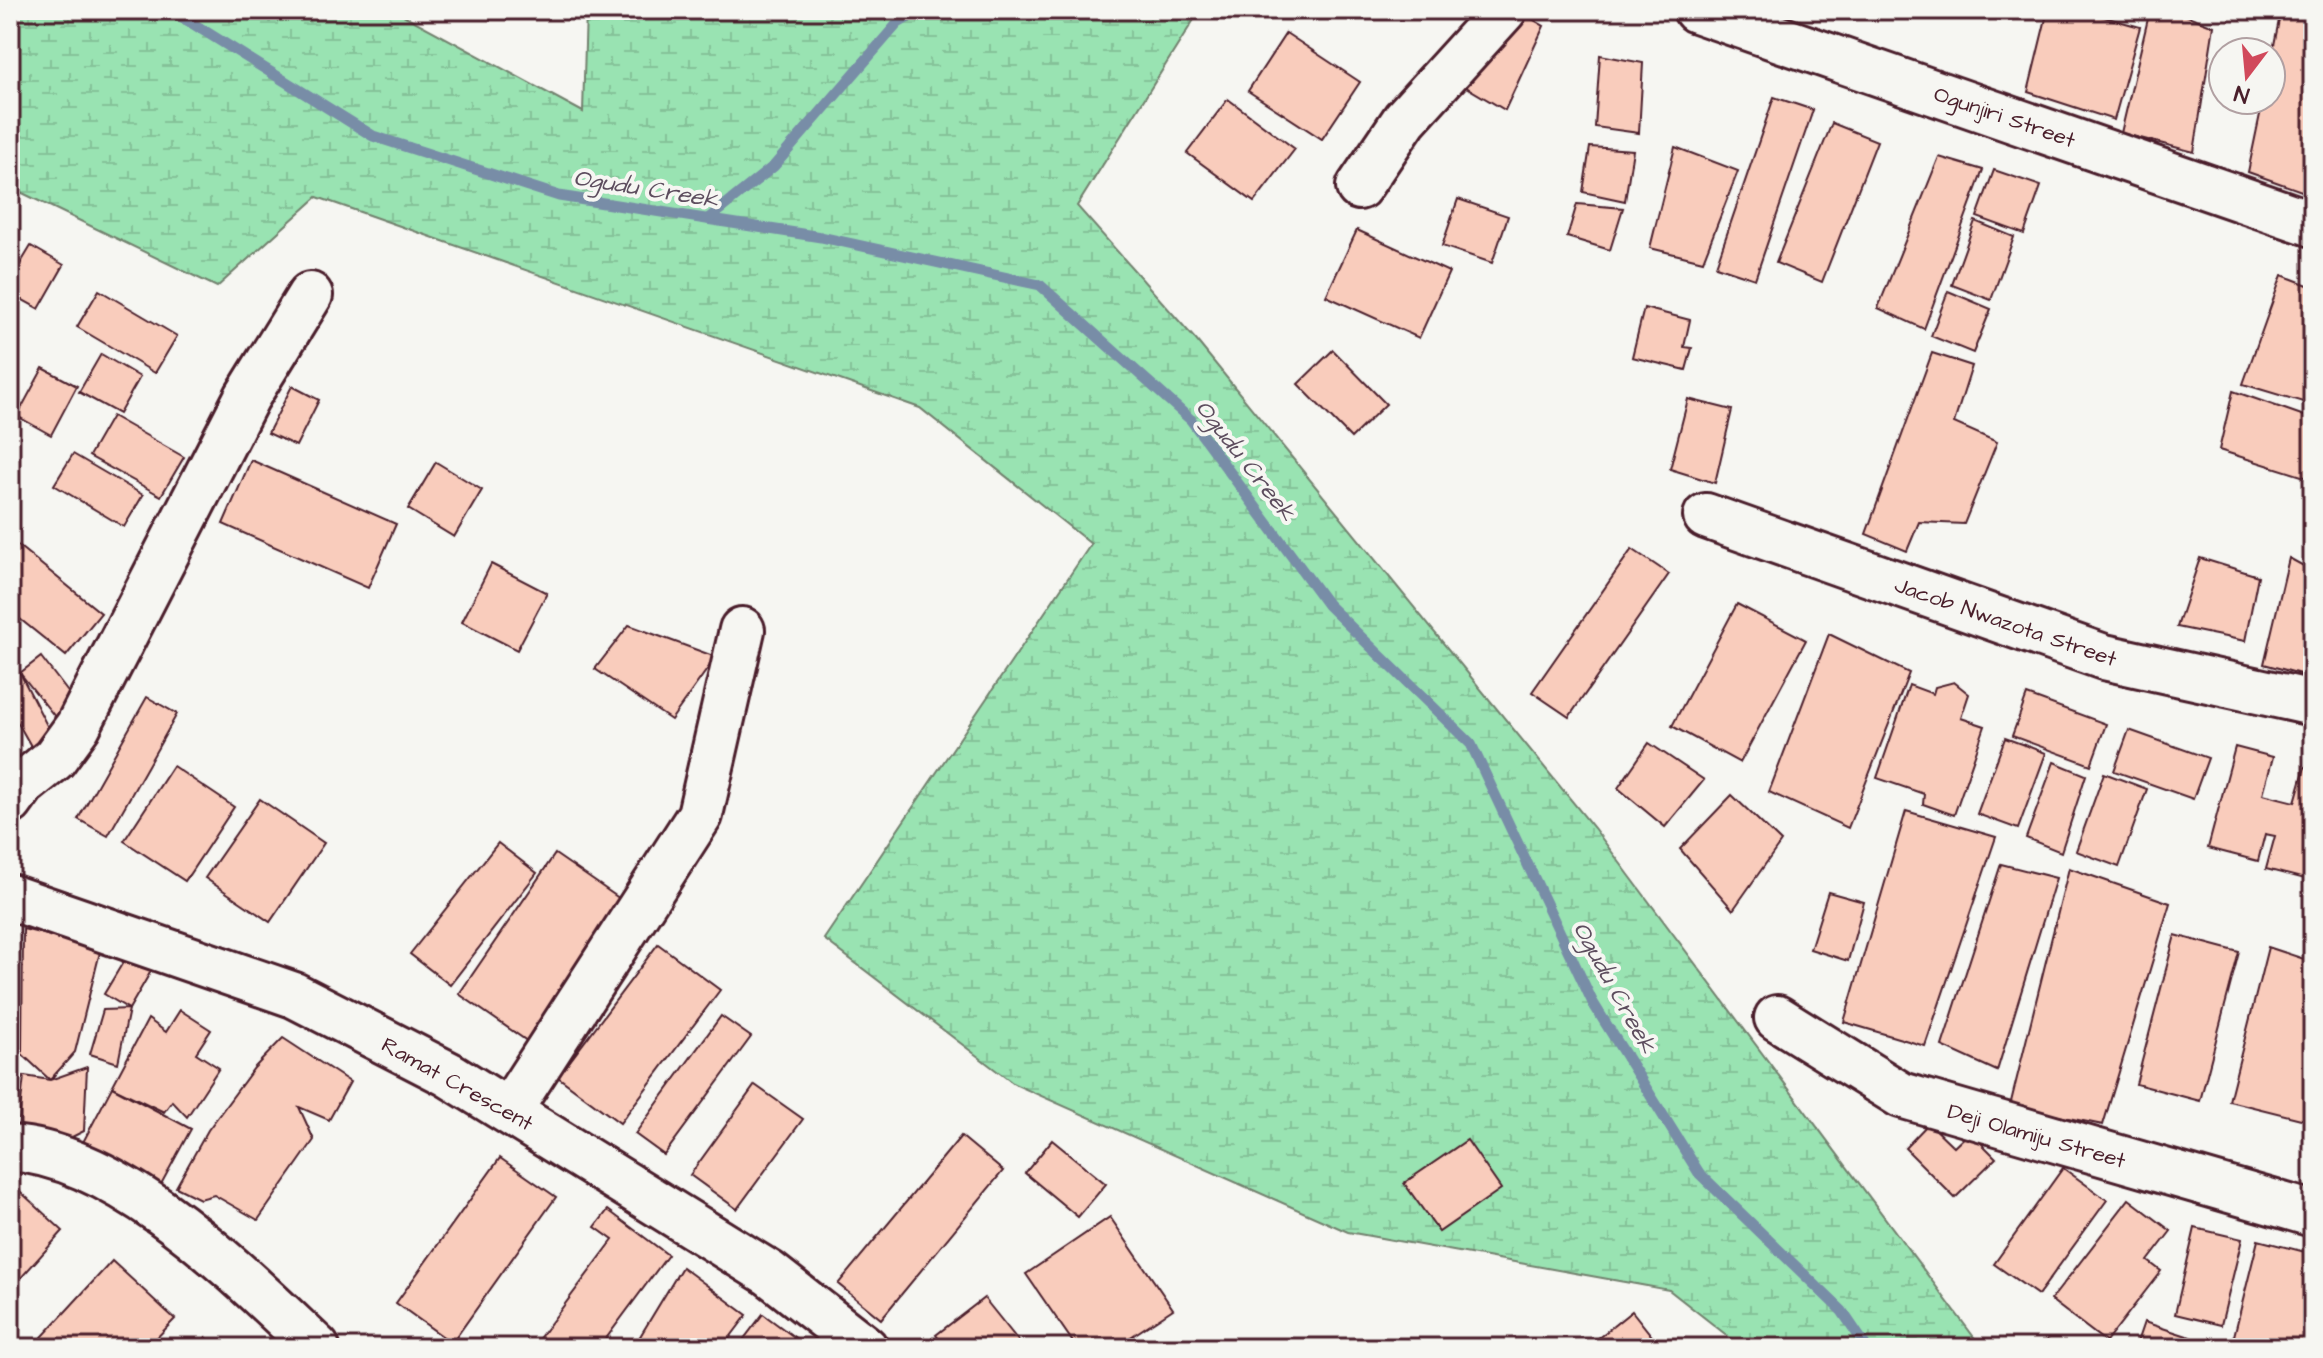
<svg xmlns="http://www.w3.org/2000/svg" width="2323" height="1358" viewBox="0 0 2323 1358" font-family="'Architects Daughter',sans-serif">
	<defs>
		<pattern id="wetland-marsh" width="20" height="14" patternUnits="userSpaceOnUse" patternTransform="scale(2)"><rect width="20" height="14" fill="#99e3b2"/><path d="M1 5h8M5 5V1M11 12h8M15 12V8" fill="none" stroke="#85c299"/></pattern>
	</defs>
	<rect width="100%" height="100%" fill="#f6f6f2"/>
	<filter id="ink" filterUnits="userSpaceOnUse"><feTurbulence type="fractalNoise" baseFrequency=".0125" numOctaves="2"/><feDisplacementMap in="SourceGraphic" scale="16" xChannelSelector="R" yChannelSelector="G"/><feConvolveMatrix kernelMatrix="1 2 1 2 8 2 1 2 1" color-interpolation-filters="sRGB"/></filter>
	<g filter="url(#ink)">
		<!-- wetland -->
		<path fill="url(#wetland-marsh)" stroke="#72816e" stroke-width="2" d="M10,10h384l189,102 3,-102h614l-123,196 119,134 398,488 388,520h-239l-74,-58 -321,-58 -334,-148 -190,-145 267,-395 -171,-136 -603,-211 -100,90 -207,-100z"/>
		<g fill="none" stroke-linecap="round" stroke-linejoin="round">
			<!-- stream -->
			<g stroke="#788da7" stroke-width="11">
				<path d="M171,10l202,126 186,60 262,41 219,48 151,135 137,185 143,139 122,259 106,170 143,138 25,37"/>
				<path d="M708,219l66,-53 124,-143 23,-13"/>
			</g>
		</g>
		<!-- building -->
		<g fill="#f9ccbc" stroke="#4a1f2b" stroke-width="2">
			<path d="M2048,10h31l61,17 -26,93 -86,-28z"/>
			<path d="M2150,10h22l42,16 -20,126 -73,-19z"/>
			<path d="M2281,10h32v185l-65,-23 15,-72h8v-40z"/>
			<path d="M1520,12l24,14 -39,84 -49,-29z"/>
			<path d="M1286,33l74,49 -38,57 -74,-48z"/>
			<path d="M1600,55l43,8 -4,70 -44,-6z"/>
			<path d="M1774,97l39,13 -58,169 -39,-13z"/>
			<path d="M1228,99l67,50 -41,53 -67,-49z"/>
			<path d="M1832,123l45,18 -55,141 -46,-19z"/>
			<path d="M1590,147l43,3 -8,51 -42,-9z"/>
			<path d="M1675,147l63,24 -35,90 -53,-13z"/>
			<path d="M1939,157l44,13 -59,159 -46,-21z"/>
			<path d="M1994,170l47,16 -17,48 -47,-17z"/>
			<path d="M1458,199l50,17 -16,47 -50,-17z"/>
			<path d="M1577,204l46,4 -13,42 -43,-13z"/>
			<path d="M1975,221l39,16 -23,63 -39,-15z"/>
			<path d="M1357,230l92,42 -30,66 -93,-42z"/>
			<path d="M31,246l33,19 -25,44 -29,-16v-12z"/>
			<path d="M2282,275l31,12v118l-70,-21z"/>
			<path d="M99,290l78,46 -22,37 -78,-46z"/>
			<path d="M1948,291l43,18 -18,44 -42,-17z"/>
			<path d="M1644,308l46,12 -6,27 8,1 -6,22 -54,-13z"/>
			<path d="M1333,350l53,54 -35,34 -53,-54z"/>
			<path d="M1932,353l40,13 -18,57 43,19 -33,82 -45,-2 -12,29 -41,-17z"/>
			<path d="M101,354l39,23 -21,37 -40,-22z"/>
			<path d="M43,368l34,18 -26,49 -34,-19z"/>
			<path d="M292,386l27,14 -23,46 -28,-13z"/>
			<path d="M2233,391l80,28v43l-5,16 -89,-28z"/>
			<path d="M1688,399l44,11 -17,73 -45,-14z"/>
			<path d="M112,416l72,41 -23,39 -72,-40z"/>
			<path d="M73,454l70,41 -19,32 -70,-42z"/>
			<path d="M251,460l145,64 -28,64 -145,-64z"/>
			<path d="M436,462l46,28 -28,47 -46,-28z"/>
			<path d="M10,539l91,74 -35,43 -56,-45z"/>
			<path d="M1632,549l37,25 -100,143 -37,-25z"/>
			<path d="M2200,558l58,18 -13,65 -68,-14z"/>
			<path d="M2289,558l24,13 -2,106 -47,-13z"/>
			<path d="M491,564l56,29 -30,57 -55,-28z"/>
			<path d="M1737,604l69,36 -66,123 -68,-37z"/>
			<path d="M629,625l87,32 -45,63 -76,-51z"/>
			<path d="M1829,634l80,39 -61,155 -79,-36z"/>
			<path d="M41,657l36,47 -13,24 -44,-55z"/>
			<path d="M20,673l36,70 -20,12 -26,-46v-35z"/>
			<path d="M1954,682l15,12 -8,24 24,8 -31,89 -31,-11 1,-10 -47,-16 32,-93 24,9 2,-7z"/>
			<path d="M2027,695l79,29 -15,41 -79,-29z"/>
			<path d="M147,697l30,17 -69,122 -30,-17z"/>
			<path d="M2129,730l79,28 -15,41 -79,-28z"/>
			<path d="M2005,738l41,15 -28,76 -41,-15z"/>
			<path d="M1649,743l55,37 -39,47 -47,-39z"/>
			<path d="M2235,747l38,10 -10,37 32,8 10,-35 8,2v112l-47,-12 9,-33 -10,-2 -7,27 -50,-13z"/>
			<path d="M2054,762l32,13 -25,77 -35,-14z"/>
			<path d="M173,766l61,41 -49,74 -61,-40z"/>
			<path d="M2104,773l43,16 -28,78 -43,-16z"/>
			<path d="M1732,795l49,47 -48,68 -53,-61z"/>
			<path d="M260,799l64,44 -54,79 -65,-44z"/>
			<path d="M1906,811l90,26 -71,209 -81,-24z"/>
			<path d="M498,843l39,30 -87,112 -40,-31z"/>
			<path d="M555,854l68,47 -96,140 -68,-47z"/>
			<path d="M2001,864l55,14 -59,193 -55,-25z"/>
			<path d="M2069,868l101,35 -67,222 -93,-19z"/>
			<path d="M1828,892l36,10 -16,59 -38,-12z"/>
			<path d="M23,929l78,19 -26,104 -25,28 -28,-26z"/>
			<path d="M2175,935l64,17 -39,149 -64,-17z"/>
			<path d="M658,944l62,46 -100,133 -62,-46z"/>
			<path d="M2268,947l45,15v143l-4,16 -80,-20z"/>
			<path d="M128,954l30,5 -29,50 -25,-15z"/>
			<path d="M129,1009l-11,54 -28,-9 13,-44z"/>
			<path d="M180,1010l31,20 -15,23 23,15 -32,49 -15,-16 -8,11 -52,-25 36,-68 18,13z"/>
			<path d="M721,1016l30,21 -87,118 -29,-21z"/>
			<path d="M283,1038l67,44 -21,38 -30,-13 15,33 -56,80 -44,-25 -14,4 -24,-12 32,-57 46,-62z"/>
			<path d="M87,1067l-3,64 -38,19 -29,-12 7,-62 26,4z"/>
			<path d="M755,1085l48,34 -66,90 -47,-34z"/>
			<path d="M112,1087l79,42 -32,59 -78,-42z"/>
			<path d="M1929,1123l25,24 16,-15 26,26 -41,40 -50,-50z"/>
			<path d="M961,1136l42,35 -122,148 -43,-35z"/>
			<path d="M1052,1140l54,44 -28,33 -53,-44z"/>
			<path d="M1467,1140l34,49 -62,43 -35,-49z"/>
			<path d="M500,1158l56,39 -104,146 -56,-40z"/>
			<path d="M2063,1168l44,32 -69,95 -44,-31z"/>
			<path d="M10,1182l53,49 -53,59z"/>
			<path d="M2129,1199l42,32 -23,30 13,10 -55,71 -55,-42z"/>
			<path d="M608,1210l60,45 -69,93h-67l81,-108 -18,-13z"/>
			<path d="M1110,1217l63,92 -59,39h-37l-51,-74z"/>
			<path d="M2195,1228l47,11 -21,86 -46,-11z"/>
			<path d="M2258,1240l55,14v94h-82z"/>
			<path d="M112,1261l63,58 -28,29h-115z"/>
			<path d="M682,1267l65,48 -25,33h-89z"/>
			<path d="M984,1298l40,50h-78l-10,-13z"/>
			<path d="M1632,1311l26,33 -4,4h-68z"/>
			<path d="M763,1314l46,34h-72z"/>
			<path d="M2144,1322l77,25v1h-86z"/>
			<path d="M206,1337l11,11h-21z"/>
			<path d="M2047,1340l10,8h-17z"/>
		</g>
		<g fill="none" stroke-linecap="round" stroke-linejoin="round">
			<defs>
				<g id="minor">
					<path d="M1696,10l617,214"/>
					<path d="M1359,187l46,-68 99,-109"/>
					<path d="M1706,516l398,141 209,46"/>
					<path d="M10,802l13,-18 31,-25 24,-33 169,-329 63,-102"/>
					<path d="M10,897l284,98 154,79 321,199 96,75"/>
					<path d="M1777,1018l124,77 412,119"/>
					<path d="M510,1109l190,-294 42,-185"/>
					<path d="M10,1148c113,8 228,126 307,200"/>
				</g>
			</defs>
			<!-- minor casing -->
			<use href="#minor" stroke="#4a1f2b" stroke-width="50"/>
			<!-- minor -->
			<use href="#minor" stroke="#f6f6f2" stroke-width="44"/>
		</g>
	</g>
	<g text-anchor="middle" stroke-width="8" stroke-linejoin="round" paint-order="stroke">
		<!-- street labels -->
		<g font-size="22" fill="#4a1f2b" stroke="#f6f6f2">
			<text transform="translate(2005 116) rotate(19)" y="8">Ogunjiri Street</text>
			<text transform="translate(2006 621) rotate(19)" y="8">Jacob Nwazota Street</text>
			<text transform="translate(458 1083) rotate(29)" y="8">Ramat Crescent</text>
			<text transform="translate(2037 1135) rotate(16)" y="8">Deji Olamiju Street</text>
		</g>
		<!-- water labels -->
		<g font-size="24" font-style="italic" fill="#5d4d5e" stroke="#f6f6f2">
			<text transform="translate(646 188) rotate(9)" y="8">Ogudu Creek</text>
			<text transform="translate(1246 460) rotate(52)" y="8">Ogudu Creek</text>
			<text transform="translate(1615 987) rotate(61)" y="8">Ogudu Creek</text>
		</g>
	</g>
	<!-- margin -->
	<rect width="2323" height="1358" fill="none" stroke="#f6f6f2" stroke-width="40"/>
	<rect x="20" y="20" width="2283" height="1318" fill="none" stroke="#4a1f2b" stroke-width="3" filter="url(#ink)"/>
	<!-- north arrow -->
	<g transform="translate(2247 76) rotate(196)"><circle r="38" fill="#f6f6f2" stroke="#b1a0a2" stroke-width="2"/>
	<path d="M0-6L14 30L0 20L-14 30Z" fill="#d1495b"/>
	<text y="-12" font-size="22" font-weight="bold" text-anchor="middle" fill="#4a1f2b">N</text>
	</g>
</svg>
